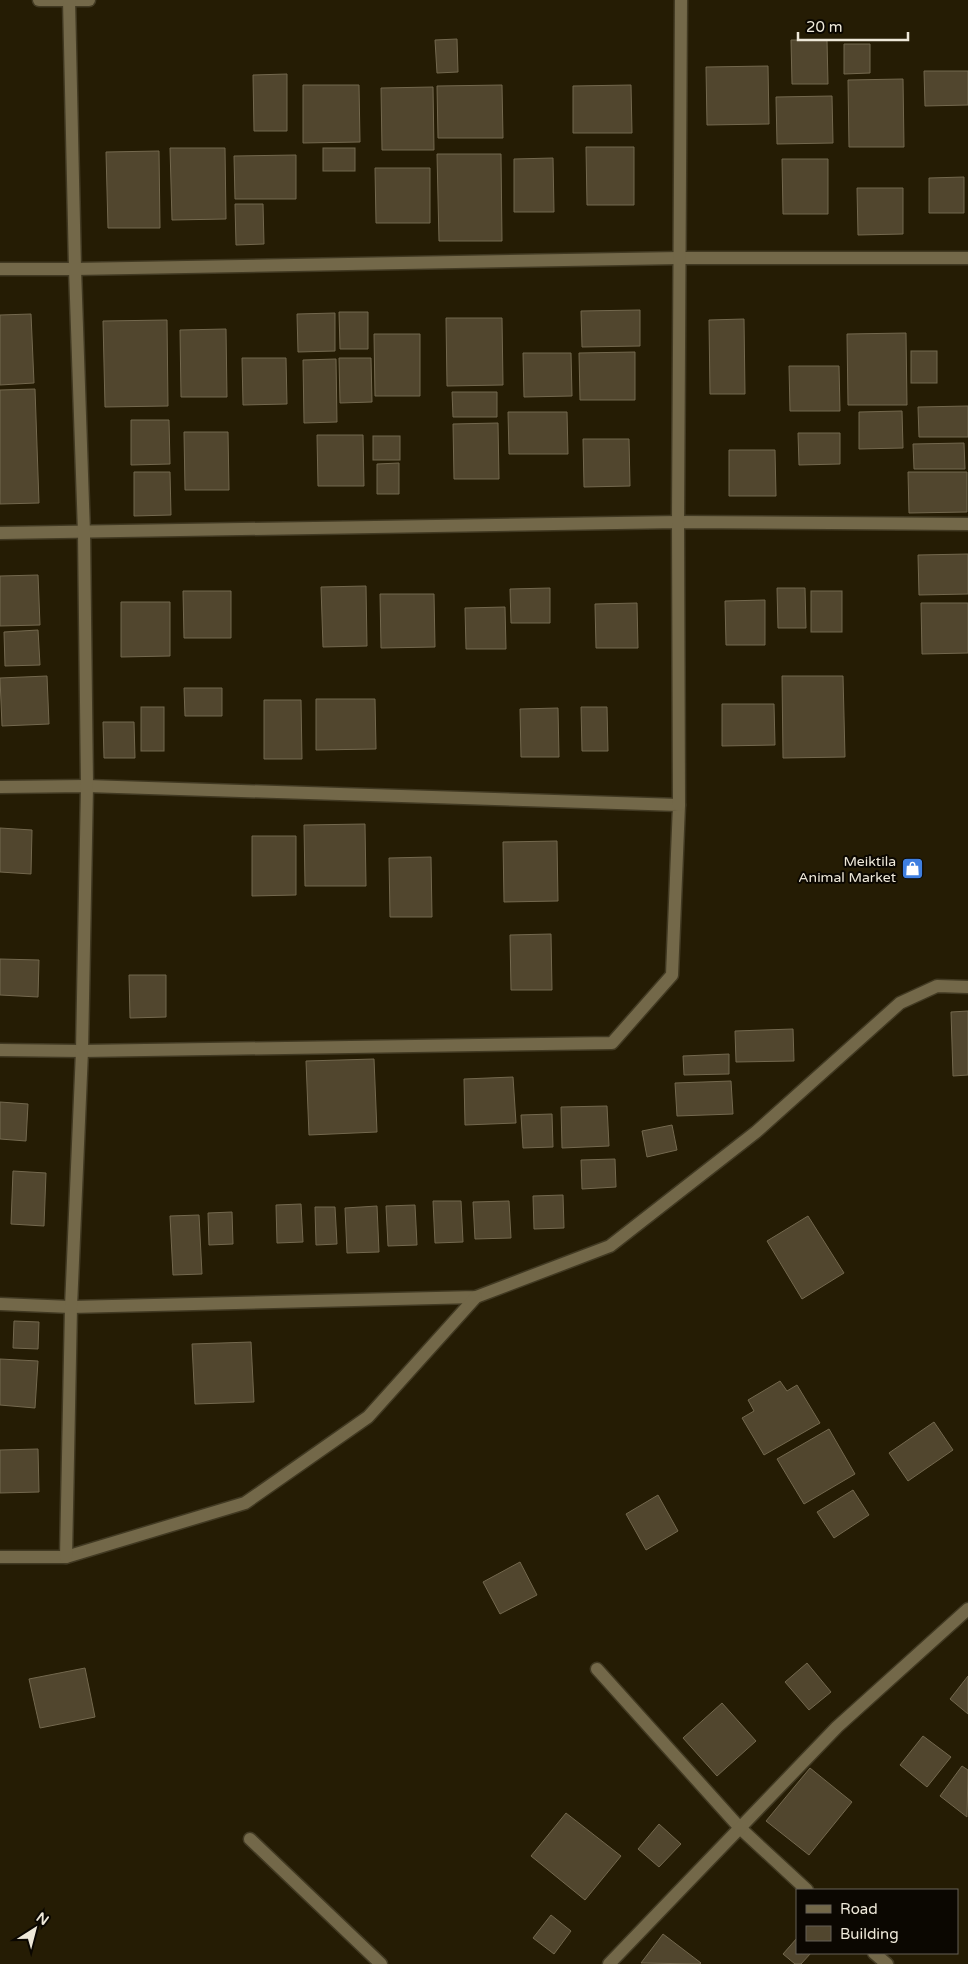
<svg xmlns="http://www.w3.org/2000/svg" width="968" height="1964" viewBox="0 0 968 1964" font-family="'Varela Round',sans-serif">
	<rect width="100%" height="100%" fill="#251c04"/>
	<!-- building -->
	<g fill="#51462e" stroke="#73684e">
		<path d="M457,39l1,33 -21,1 -2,-33z"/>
		<path d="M791,40h36l1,44h-36z"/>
		<path d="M844,44h26v29l-26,1z"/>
		<path d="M768,66l1,58 -62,1 -1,-58z"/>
		<path d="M924,71h44v34l-43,1z"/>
		<path d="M287,74v57h-33l-1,-56z"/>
		<path d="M903,79l1,68h-55l-1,-67z"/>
		<path d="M303,85h56l1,57 -57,1z"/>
		<path d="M502,85l1,53h-65l-1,-52z"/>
		<path d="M631,85l1,48h-59v-47z"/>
		<path d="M433,87l1,63h-52l-1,-62z"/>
		<path d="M832,96l1,47 -56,1 -1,-47z"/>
		<path d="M586,147h48v58h-47z"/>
		<path d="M170,148h55l1,71 -54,1z"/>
		<rect x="323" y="148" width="32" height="23"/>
		<path d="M159,151l1,77h-52l-2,-76z"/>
		<path d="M437,154h64l1,87h-63z"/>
		<path d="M296,155v44h-61l-1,-43z"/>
		<path d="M553,158l1,54h-40v-53z"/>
		<path d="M782,159h46v55h-45z"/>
		<path d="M375,168h55v55h-54z"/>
		<path d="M964,177v36h-35v-35z"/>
		<path d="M857,188h46v46l-45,1z"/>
		<path d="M235,204h28l1,40 -28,1z"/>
		<path d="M640,310v36l-58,1 -1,-36z"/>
		<path d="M339,312h29v37h-28z"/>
		<path d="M335,313v38l-37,1 -1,-38z"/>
		<path d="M31,314l3,69 -34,2v-70z"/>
		<path d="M446,318h56l1,67 -56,1z"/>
		<path d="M744,319l1,75h-35l-1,-74z"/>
		<path d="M167,320l1,86 -63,1 -2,-86z"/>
		<path d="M226,329l1,68h-46l-1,-67z"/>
		<path d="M906,333l1,72h-59l-1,-71z"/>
		<path d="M374,334h46v62h-45z"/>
		<rect x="911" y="351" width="26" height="32"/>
		<path d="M635,352v48h-55l-1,-47z"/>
		<path d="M523,353h48l1,43 -48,1z"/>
		<path d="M242,358h44l1,46 -44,1z"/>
		<path d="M339,358h32l1,44 -32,1z"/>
		<path d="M336,359l1,63 -33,1 -1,-63z"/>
		<path d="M789,366h50l1,45h-50z"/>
		<path d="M35,389l4,114 -39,1v-114z"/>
		<path d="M452,392h45v25h-44z"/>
		<path d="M968,406v31h-49l-1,-30z"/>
		<path d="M902,411l1,37 -44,1v-37z"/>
		<path d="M508,412h59l1,42h-59z"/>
		<path d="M131,420h38l1,44 -39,1z"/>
		<path d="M498,423l1,56h-45l-1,-55z"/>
		<path d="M184,432h44l1,58h-44z"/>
		<path d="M798,433h42v31l-41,1z"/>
		<path d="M317,435h46l1,51h-46z"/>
		<rect x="373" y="436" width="27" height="24"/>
		<path d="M583,439h46l1,47 -46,1z"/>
		<path d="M964,443l1,26h-51l-1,-25z"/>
		<path d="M729,450h46l1,46h-47z"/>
		<path d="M399,463v31h-22v-30z"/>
		<path d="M134,472h36l1,43 -37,1z"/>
		<path d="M908,472h59v40l-58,1z"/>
		<path d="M968,554v40l-49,1 -1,-40z"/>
		<path d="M38,575l2,50 -40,1v-50z"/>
		<path d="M366,586l1,60 -44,1 -2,-60z"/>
		<path d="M550,588v35h-39l-1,-34z"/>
		<path d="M777,588h28l1,40h-28z"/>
		<path d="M183,591h48v47h-47z"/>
		<rect x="811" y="591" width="31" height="41"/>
		<path d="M380,594h54l1,53 -54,1z"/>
		<path d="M765,600v45h-39l-1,-44z"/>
		<path d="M121,602h49v54l-49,1z"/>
		<path d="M637,603l1,45h-42l-1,-44z"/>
		<path d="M921,603h47v50l-46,1z"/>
		<path d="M505,607l1,42h-40l-1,-41z"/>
		<path d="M38,630l2,35 -35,1 -1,-34z"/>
		<path d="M47,676l2,48 -47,2 -2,-48z"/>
		<path d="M782,676h61l2,81 -62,1z"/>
		<path d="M184,688h38v28h-37z"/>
		<path d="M316,699h59l1,50 -60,1z"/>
		<path d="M264,700h37l1,59h-38z"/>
		<path d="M722,704h52l1,41 -53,1z"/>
		<rect x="141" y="707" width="23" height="44"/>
		<path d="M581,707h26l1,44h-26z"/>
		<path d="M558,708l1,49h-38l-1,-48z"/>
		<path d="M103,722h31l1,36h-31z"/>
		<path d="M365,824l1,62h-61l-1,-61z"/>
		<path d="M0,828l32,2 -1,44 -31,-2z"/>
		<path d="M252,836h44v59l-44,1z"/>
		<path d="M557,841l1,60 -54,1 -1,-60z"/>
		<path d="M431,857l1,60h-42l-1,-59z"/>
		<path d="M551,934l1,56h-41l-1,-55z"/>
		<path d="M0,959l39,1 -1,37 -38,-2z"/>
		<path d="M129,975h37v42l-36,1z"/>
		<path d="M968,1011v64l-15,1 -2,-64z"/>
		<path d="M793,1029l1,32 -58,1 -1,-31z"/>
		<path d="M729,1054v20l-45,1 -1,-19z"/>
		<path d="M374,1059l3,73 -68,3 -3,-74z"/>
		<path d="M513,1077l3,46 -51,2 -1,-46z"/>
		<path d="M731,1081l2,33 -56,2 -2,-33z"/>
		<path d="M0,1102l28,2 -2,37 -26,-2z"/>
		<path d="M607,1106l2,40 -47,2 -1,-41z"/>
		<path d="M552,1114l1,33 -30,1 -2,-33z"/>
		<path d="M672,1125l5,25 -30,7 -5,-26z"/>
		<path d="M615,1159l1,28 -34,2 -1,-29z"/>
		<path d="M13,1171l33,2 -2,53 -33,-2z"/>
		<path d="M563,1195l1,33 -30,1 -1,-33z"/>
		<path d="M433,1201h28l2,41 -28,1z"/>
		<path d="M509,1201l2,37 -36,1 -2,-37z"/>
		<path d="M301,1204l2,38 -26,1 -1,-38z"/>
		<path d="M415,1205l2,40 -29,1 -2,-40z"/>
		<path d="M377,1206l2,46 -32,1 -2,-45z"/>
		<path d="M315,1207h20l2,37 -21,1z"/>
		<path d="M232,1212l1,32 -24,1 -1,-32z"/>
		<path d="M199,1215l3,59 -29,1 -3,-59z"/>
		<path d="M808,1216l36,57 -42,26 -35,-58z"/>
		<path d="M14,1321l25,1 -1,27 -25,-1z"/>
		<path d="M251,1342l3,60 -59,2 -3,-60z"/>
		<path d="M0,1359l38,2 -3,47 -35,-3z"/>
		<path d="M780,1381l7,10 10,-6 23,38 -56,32 -22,-37 12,-7 -6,-11z"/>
		<path d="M934,1422l19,28 -45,31 -19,-28z"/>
		<path d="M829,1429l26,45 -51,30 -27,-45z"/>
		<path d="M38,1449l1,43 -39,1v-43z"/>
		<path d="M853,1490l16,25 -35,23 -17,-26z"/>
		<path d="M658,1495l20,36 -32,19 -20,-36z"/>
		<path d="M520,1562l17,33 -37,19 -17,-32z"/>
		<path d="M807,1663l24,29 -22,18 -24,-28z"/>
		<path d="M85,1668l10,49 -55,11 -11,-49z"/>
		<path d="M968,1676v38l-18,-15z"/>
		<path d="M722,1703l34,38 -39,35 -34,-38z"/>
		<path d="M923,1736l28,21 -24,30 -27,-22z"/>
		<path d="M962,1766l6,4 -1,47 -27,-21z"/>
		<path d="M810,1768l42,34 -43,53 -43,-34z"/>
		<path d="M566,1813l55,43 -36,44 -54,-44z"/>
		<path d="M659,1824l22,20 -22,23 -21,-18z"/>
		<path d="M551,1915l20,16 -17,23 -21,-16z"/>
		<path d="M663,1934l38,29 -1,1 -59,-1z"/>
		<path d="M797,1938v15h14l-10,11h-6l-12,-10z"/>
	</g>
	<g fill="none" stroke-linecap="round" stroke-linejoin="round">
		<defs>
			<g id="minor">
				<path d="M39,0h50"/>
				<path d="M0,269h75l604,-11h289"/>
				<path d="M0,533l678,-11 290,2"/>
				<path d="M0,787l87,-1 592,19 -7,170 -60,68 -530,8 -82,-1"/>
				<path d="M679,805l-1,-283 3,-522"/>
				<path d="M0,1304l71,3 405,-10 134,-51 146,-114 144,-129 37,-17 31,1"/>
				<path d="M0,1557h66l179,-54 123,-86 108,-120"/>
				<path d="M66,1557l5,-250 11,-256 5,-265 -3,-253 -9,-264 -6,-269"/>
				<path d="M597,1669l143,159 67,62"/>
				<path d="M250,1839l131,125"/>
				<path d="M874,1953l13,11"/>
				<path d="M609,1964l228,-237 131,-118"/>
			</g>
		</defs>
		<!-- minor casing -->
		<use href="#minor" stroke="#413922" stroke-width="15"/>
		<!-- minor -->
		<use href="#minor" stroke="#736849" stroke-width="12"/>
	</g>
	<!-- icons -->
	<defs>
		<symbol id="shop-square" viewBox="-11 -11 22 22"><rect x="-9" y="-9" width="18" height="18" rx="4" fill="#3f7fe0" stroke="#0b0701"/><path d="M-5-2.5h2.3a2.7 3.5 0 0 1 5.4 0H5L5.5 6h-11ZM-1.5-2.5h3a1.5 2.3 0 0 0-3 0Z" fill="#fff"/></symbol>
	</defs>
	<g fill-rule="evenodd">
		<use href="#shop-square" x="900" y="856" width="25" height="25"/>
	</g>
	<g text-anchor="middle" stroke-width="4" stroke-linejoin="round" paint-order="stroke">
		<!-- poi labels -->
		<g font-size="14" fill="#eee8d9" stroke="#0b0701" text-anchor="end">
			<text x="896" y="866">Meiktila<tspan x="896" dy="16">Animal Market</tspan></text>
		</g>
	</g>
	<!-- legend -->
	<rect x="796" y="1889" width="162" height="65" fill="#0b0701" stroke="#666157"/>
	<rect x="806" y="1905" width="25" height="8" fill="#736849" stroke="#666157"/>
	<text x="840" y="1914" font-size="15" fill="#eee8d9">Road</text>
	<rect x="806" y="1926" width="25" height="15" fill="#51462e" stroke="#666157"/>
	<text x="840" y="1939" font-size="15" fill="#eee8d9">Building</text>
	<!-- north arrow -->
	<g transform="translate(35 1929) rotate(36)" stroke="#0b0701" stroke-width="4" paint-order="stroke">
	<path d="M0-4L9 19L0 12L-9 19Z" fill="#eee8d9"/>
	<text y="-8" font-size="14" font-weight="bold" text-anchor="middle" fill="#eee8d9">N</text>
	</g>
	<!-- scale -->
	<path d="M798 32v8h110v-8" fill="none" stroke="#eee8d9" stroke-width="2.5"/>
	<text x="806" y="32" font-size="15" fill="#eee8d9" stroke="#0b0701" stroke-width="4" paint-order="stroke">20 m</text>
</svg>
